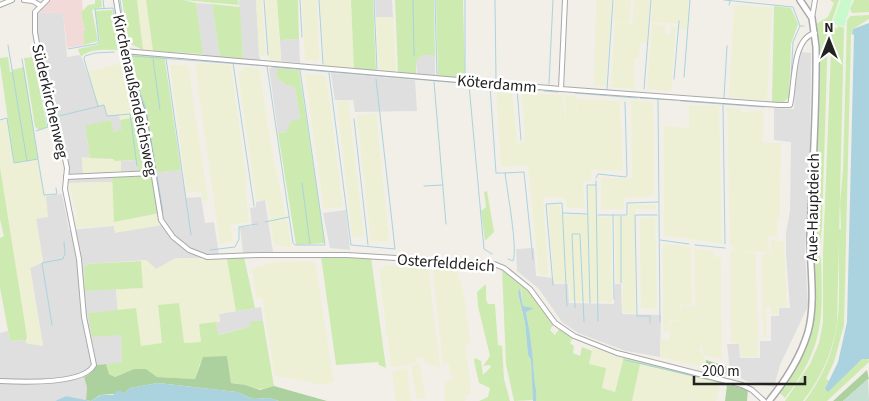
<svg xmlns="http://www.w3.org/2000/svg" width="869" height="401" viewBox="0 0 869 401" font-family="'Source Sans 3',sans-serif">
	<rect width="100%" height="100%" fill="#f2efe9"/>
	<!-- residential -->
	<g fill="#e0dfdf">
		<path d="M239,0h17l4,62 -17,-2z"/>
		<path d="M375,0h17l1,17h-17z"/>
		<path d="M196,3l16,1 8,54 -17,-1z"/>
		<path d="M37,12l26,1 4,44 12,-2 3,3 9,25 13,22 15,10 4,14 -10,3 -2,-12 -26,7 5,31h-8l1,15 29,-1v10l-43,1 -7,-45 -9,-24 -14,-67 -4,-27z"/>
		<path d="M299,39l1,24 -19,-2 -1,-21z"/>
		<path d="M801,52l10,1 -1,99 -5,99 3,55 -28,59 -6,22 -28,-6 -16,-9 -3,-28h12l1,14h20v-17h11v-25h8v-8h11l-4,-55v-20l4,-22 1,-69 -17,-2v-32l20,1 1,-26z"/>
		<path d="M422,55h13v21l-18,-2 -1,-12z"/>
		<path d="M269,68h8v10l9,7 9,2 5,32 -14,13 -8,1z"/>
		<path d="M331,73l84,7 2,31 -62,1 -2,-12h-18z"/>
		<path d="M137,160l1,11h-17v-10z"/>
		<path d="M181,170l5,28 15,-1 4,26 9,-1 5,33h-16l-1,3h-26l-20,11 -10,-9 -58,4 -4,3 1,24 31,-2 2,22 -30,2 33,21 1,29 -25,2 -6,8 -7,4 3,10 -1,13 -20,-4 -11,5h-55v-68l8,-2 2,10 16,-1v3l17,3 -13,-78 13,-6 -7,-43 9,-23 17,-2 7,36 45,-4 1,6 47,-7 -9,-52z"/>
		<path d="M265,200l8,52 -30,1 -3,-26 12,-1 -2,-18 6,-1v-5z"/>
		<path d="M346,210l4,40 -20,-2 -7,-35z"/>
		<path d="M534,248l2,28 17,2 1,6h14l1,19 45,1 1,-20h6l1,30 39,1 -1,42 -34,-6 -48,-18 -16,-11 -23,-33 -22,-18 -1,-22z"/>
		<path d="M261,307l2,14 -12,1 -2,5 -32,8 -1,-13 4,-1 -1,-7z"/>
	</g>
	<!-- commercial -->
	<path fill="#f2dad9" d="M50,0h32l1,13 -2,1 4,17 -2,1 1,13 -17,3 -4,-35 -26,-1z"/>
	<!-- farmland -->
	<g fill="#eef0d5">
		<path d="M137,0h9l7,51 -10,-1z"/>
		<path d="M256,0h6l4,56h-7z"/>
		<path d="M265,0h12l4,61 -12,-1z"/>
		<path d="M302,0h15l2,61 -14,-1z"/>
		<path d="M320,0h31l3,70 -30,-4z"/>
		<path d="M596,0h16l-6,86h-12z"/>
		<path d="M615,0h16l-2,23 -16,-2z"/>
		<path d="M634,0h16l-3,43h-7l-1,15h-4l-1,31 -23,-2 4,-65 17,2z"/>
		<path d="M653,0h36l-2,30 -8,-1v-5l-28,-2z"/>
		<path d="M734,5l38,2 -5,94 -38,-4z"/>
		<path d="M376,17h17l3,56 -17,-1z"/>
		<path d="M652,24l13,1v10h5l1,-9 5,1 -5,64 -24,-2z"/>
		<path d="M126,62l18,53 -24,5 -1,-5 -12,1 -3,-11h-6l-11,-33z"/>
		<path d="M202,63l29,2 16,121 -2,1 4,35 -19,3 3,16 -13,3 -25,-179z"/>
		<path d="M170,65h18l20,135 -6,1 -1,-10 -14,2z"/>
		<path d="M244,67l15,2 12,77 21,101 -18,-2 -7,-45h-11l-18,-128 6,-2z"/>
		<path d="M305,74l21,2 17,131 -19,2z"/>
		<path d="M496,90l16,1 5,52 8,-1 -3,-49 41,2 3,33 -1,-33 11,1 2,32 -1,-29 43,2 3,70 -32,-1v11h-8l2,27h-18l-1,-8 -6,-3h-17l5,79 -9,-1 -11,-110 -27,2z"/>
		<path d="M348,100l16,137h-12l-15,-136z"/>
		<path d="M631,100l22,2 1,92 -5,3h-24l-2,12h-22v-31h31z"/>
		<path d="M689,105l30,1 3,138 -58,-9v-109l25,2z"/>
		<path d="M727,107l13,2 2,4 21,-3v33h18l-1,75h-3v19l-9,-1 1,16h-27l-8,-3 -4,-5z"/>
		<path d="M376,113l13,128 -18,1 -14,-126z"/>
		<path d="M7,120l7,43 24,-4 8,36 2,22 -12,2 7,42 -13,7 13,78 -17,-3 1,-6 -27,-171v-45z"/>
		<path d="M82,157l39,4v10l-38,2z"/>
		<path d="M112,182l2,40 46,-9 2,12 -47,8 -1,-7 -37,2 -2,-8 3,-2 -9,-35z"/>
		<path d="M588,186l8,1 1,30h14l1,85 -42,-1v-18h-16l-6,-78 12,-1 1,11 27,-1z"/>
		<path d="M629,204l27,1v4h-21l1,104h-14l1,-30h-7l-1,-67h14z"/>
		<path d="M640,218h15l2,91 -16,-1z"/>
		<path d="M771,239l13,3 3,65h-9v7l-7,1v-8h-5v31l-3,-1 -1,-83h9z"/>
		<path d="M667,244l24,3 1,57 -12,1v15l1,-14h20l-6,-2 -1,-56 20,3v5l7,2 1,101 -18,-4 -3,-10 -1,5 6,10v8l-46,-11 1,-18 9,1v-18l9,-2h-10l1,11 -7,1v-87z"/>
		<path d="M730,250l26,4 2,103h-18v-13l-9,-2z"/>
		<path d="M176,258l51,1 9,52 -17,3 1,8 -21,2 2,18 -17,1 -5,-40 -21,3 4,38 -22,2 -4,-37 -18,2 -2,-22 27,-1 -2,-27 5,-1 10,9z"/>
		<path d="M311,261l4,2 19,119 -10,3 -49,-9 -13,-78h-6l-4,-30 24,-6z"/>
		<path d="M386,265l42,3 12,99 -15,-4 -1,-6 -7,1v4l-10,3 -16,2 -12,-95z"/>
		<path d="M457,268l8,32 5,44 -4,1 5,49 -5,1 -1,6h-20v-19l7,-3 -3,-15h-6l-10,-95z"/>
		<path d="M593,345l31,11 -10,36 -12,-4 -13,-24z"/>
		<path d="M419,363l7,35 -6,1 -4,-2 -5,-31z"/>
		<path d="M640,364l80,19 -4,18h-84z"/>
		<path d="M407,368l4,33h-15l-4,-30z"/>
	</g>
	<!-- grass -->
	<g fill="#cdebb0">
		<path d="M95,0h6l1,7 -10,3 6,31 -14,4 -1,-14h2l-4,-18 7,-8 7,-1z"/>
		<path d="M122,0h15l6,50 -14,-7z"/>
		<path d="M146,0h92l1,5 -56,-5 13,3 7,51 -50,-3z"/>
		<path d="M277,0h21l1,39 -19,1z"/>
		<path d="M351,0h22l3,71 -22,-1z"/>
		<path d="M395,0h39l1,55h-13l-6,7v12l-18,-1z"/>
		<path d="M436,0h27l2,78 -27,-2z"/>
		<path d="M830,0h9l-11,32 -6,193 -3,30 2,4c2,60 3,89 -36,139l-5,-5 19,-32 11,-29 8,-287 -2,-21 12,-7 6,-14z"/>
		<path d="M854,0h15v12l-17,1 -2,-4z"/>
		<path d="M212,4l28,3 3,53 -23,-2z"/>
		<path d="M774,6l17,2 7,16 -7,20 -2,53 -6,6 -11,-1z"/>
		<path d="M112,10l8,40c-12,0 -31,-2 -39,7l-3,-8 19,-4 3,-3 -5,-31z"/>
		<path d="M869,15v4l-16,10 -2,6 -7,290 -10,37 -8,17 4,2 -5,8 3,2 34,-32 6,-1 1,4 -42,39h-22c44,-61 32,-102 34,-172h2l-1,-26 3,-33 4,-149 3,-5z"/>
		<path d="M832,25l5,4 1,-3 6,2 -7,295c-4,29 -16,55 -34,78h-18l25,-37 9,-21 4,-21v-68z"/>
		<path d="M124,51l40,3 17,116 -28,3 7,40 -46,9 -2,-47 26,-2 -1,-13 -22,1 -2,-2 -23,-1 -5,-32 26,-6 3,12 8,-3 -2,-9 24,-5z"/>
		<path d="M8,57l2,15h3l-1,-2 12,-3 14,92 -24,4 -14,-99v-6z"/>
		<path d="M33,57l14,70 -8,3 -4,-3 -11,-69z"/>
		<path d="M277,68l22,2 26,173 -29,2 -18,-112 8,-1 5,-11 9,-2 -5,-32 -9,-2 -9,-7z"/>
		<path d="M0,167l27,170 -1,3 -16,1 -10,-53v-50l4,-2 -4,-17z"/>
		<path d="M487,191l7,41 -9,9 -4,-30 5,-4 -2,-15z"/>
		<path d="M321,256l50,1 15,111 -7,-3 -1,-3 -42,3z"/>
		<path d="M244,257l11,51 -19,3 -9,-52z"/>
		<path d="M141,261l2,27 -58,3 -1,-24 4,-3z"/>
		<path d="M502,269l28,23 23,33 -3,5 5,5 4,-6 14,8 -3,6 4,3 -1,7 7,3 2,-9 10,4 -3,13 17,4 -4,20 13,4 9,-36 112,29h-9l-87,-21 -8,37h-96c2,-10 -2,-18 -2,-27 -1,-21 -4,-42 -8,-62l7,-4 -10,-2 -2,-17 -3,4 7,30 3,32 3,5 3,40 -20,1 -8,-37z"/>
		<path d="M486,284v16l2,4h7l3,41 4,1 2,33 6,22h-31l9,-4 2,-9 -11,-5 -5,-22 1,-3 6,3 2,14 8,-8 -1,-2 -7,1 7,-10 -12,-50 -1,-14z"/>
		<path d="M179,303l5,40 17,-1 -2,-18 17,-2 2,13 31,-8 2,-6h12l11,65c-21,7 -23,-1 -43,-3l-4,-27 -27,7 -5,16 -38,-2 -11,-8h-12l-19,8 -6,-3 -3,-10 16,-2 -1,-27 -29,2 -4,-24 48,-5 5,38 21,-3 -4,-38z"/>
	</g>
	<!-- forest -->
	<g fill="#add19e">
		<path d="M227,356l4,27 14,2 15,5 14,-4 53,15h-48l-10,-3 -16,1 -16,-7 -79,-9 -28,5 -5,5 -25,2 -9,6 -5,-1 1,-13 -3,-10 7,-4 6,-8 9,-1 3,10 6,3 19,-8h12l11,8 38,2 8,-22z"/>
		<path d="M706,360l22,7 7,10 -29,-9z"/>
		<path d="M867,370l2,10 -1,-1 -25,22h-10z"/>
		<path d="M727,385l21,4 -1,12h-22z"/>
	</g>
	<!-- wetland -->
	<path fill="#c6e0d4" d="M868,379l1,22h-26z"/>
	<!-- park -->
	<path fill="#c8facc" d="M841,0h11l-8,27 -12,-3z"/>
	<!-- water -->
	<g fill="#aad3df">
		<path d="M869,23v336h-7l-34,33 -3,-3 13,-27 9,-40 7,-287 -2,-1 1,-5z"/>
		<path d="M520,288l3,18 11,2 -8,4c4,20 7,41 8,62 0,10 4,17 2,27h-3l-2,-41 -3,-5 -3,-32 -7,-30z"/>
		<path d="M158,383l79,9 16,7 16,-1 10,3h-224l11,-5 25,5 10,-6h12l5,-5 7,3 5,-5z"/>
	</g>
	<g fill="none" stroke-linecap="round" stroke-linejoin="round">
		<!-- stream -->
		<g stroke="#aad3df" stroke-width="1">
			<path d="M103,0l1,8"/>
			<path d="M120,0l5,36"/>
			<path d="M264,0l4,55"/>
			<path d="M300,0l2,37"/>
			<path d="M319,0l4,64"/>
			<path d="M374,0l3,69"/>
			<path d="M413,0l1,56"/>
			<path d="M435,0l2,75"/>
			<path d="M465,0v74"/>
			<path d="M495,0l1,79"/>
			<path d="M724,0l69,7 7,19h4"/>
			<path d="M729,5l1,-4"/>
			<path d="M8,45l19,116"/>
			<path d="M68,49l28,-5 3,-2 -4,-33 18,-1 5,30"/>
			<path d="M132,56l136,10"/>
			<path d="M166,58l25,177"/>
			<path d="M22,59l16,99"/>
			<path d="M128,59l18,50 17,103"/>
			<path d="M153,59l7,51"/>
			<path d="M233,63l21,143"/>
			<path d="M267,66l26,177 2,2h30l-25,-175"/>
			<path d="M272,67l201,17"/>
			<path d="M329,73l22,172 44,4 -19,-170"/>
			<path d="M684,77l6,-77"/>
			<path d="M674,79l5,-58"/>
			<path d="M434,82l12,142"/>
			<path d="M549,84l4,-84"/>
			<path d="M469,85l15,164 8,5"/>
			<path d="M490,86l6,87h9c2,17 13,76 8,88l-5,-2"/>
			<path d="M495,86l33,3"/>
			<path d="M517,88l4,52"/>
			<path d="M531,89l9,1"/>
			<path d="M607,89l6,-89"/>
			<path d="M644,89l7,-89"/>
			<path d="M544,91l14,1"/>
			<path d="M575,93l62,5"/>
			<path d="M790,97l3,-55 7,-16"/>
			<path d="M640,98l35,2"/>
			<path d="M724,98l3,-52"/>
			<path d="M658,99l2,223"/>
			<path d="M681,101l83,6"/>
			<path d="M723,105l2,139"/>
			<path d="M98,106l-14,-47 1,-3 10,-3 19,-1"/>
			<path d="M55,117l49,-12 3,11 23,-2 7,52"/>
			<path d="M354,119l14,126"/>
			<path d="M0,120l7,-2 7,45 24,-4 6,36 13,-1 -1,-6"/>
			<path d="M36,131l12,-4 -10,-53"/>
			<path d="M505,173l19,-1 9,88"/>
			<path d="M596,178l2,-4 28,3 1,-2 -2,-73"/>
			<path d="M596,181l2,140"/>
			<path d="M302,183l8,61"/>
			<path d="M424,186l19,-1"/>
			<path d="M563,213l24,1"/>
			<path d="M598,215h29v-12l31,-1"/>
			<path d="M613,215l1,84"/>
			<path d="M621,216v67"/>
			<path d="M265,222l24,-5"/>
			<path d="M660,240l29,4"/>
			<path d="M695,245l30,3"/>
			<path d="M210,250l25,-3 4,-8v-12l18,-3"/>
			<path d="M553,285l-7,-81 16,-1 5,103"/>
			<path d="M590,303l-3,-118h9"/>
			<path d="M575,308l-3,-74h8l4,88"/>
			<path d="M650,323v-7h-13l-2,-101h22"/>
			<path d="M52,325l-10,-62 21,-4 2,-6 -1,-11"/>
			<path d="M625,360l82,19"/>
		</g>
		<defs>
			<g id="minor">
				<path d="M24,0l9,1 8,5"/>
				<path d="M116,0l10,62 18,53 17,105 12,17 16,13 18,7 52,-2h88l147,9 10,4 26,21 25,34 19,13 43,17 125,32 10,5 12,11"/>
				<path d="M0,5l12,-5"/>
				<path d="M812,18l3,-18"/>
				<path d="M124,51l437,38 218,16h11c5,-19 1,-66 25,-72"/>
				<path d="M561,89l4,-89"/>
				<path d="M66,177l87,-4"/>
				<path d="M0,381c20,1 84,4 94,-16l-10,-48 -5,-58 -14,-70 2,-21 -6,-28 -8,-16 -11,-52 -7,-40v-20l12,-12"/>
			</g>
			<path id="tertiary" d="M769,401c17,-21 31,-42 39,-69 8,-30 2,-63 2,-95 2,-63 7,-126 6,-190l-4,-29 -12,-18"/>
		</defs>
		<!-- minor casing -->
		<use href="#minor" stroke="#a9a9a9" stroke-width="6"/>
		<!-- tertiary casing -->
		<use href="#tertiary" stroke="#a9a9a9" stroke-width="8"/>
		<!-- minor -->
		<use href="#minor" stroke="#fff" stroke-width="4"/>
		<!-- tertiary -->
		<use href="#tertiary" stroke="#fff" stroke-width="5"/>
	</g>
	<g text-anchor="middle" stroke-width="5" stroke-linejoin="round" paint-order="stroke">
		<!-- street labels -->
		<g font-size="16" fill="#222" stroke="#fff">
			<text transform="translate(497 83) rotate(5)" y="6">Köterdamm</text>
			<text transform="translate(136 95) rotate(78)" y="6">Kirchenaußendeichsweg</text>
			<text transform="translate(51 101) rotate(77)" y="6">Süderkirchenweg</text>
			<text transform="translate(812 207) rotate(-89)" y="6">Aue-Hauptdeich</text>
			<text transform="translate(446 262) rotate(4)" y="6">Osterfelddeich</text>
		</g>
	</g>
	<!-- north arrow -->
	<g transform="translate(829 40)" stroke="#ffffff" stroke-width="4" paint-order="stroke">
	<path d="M0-4L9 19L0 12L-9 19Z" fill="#222222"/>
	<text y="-8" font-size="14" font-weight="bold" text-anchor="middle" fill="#222222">N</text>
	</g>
	<!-- scale -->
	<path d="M694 376v8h111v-8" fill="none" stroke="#222222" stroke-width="2.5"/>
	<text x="702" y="376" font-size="15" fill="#222222" stroke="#ffffff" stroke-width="4" paint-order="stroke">200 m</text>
</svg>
